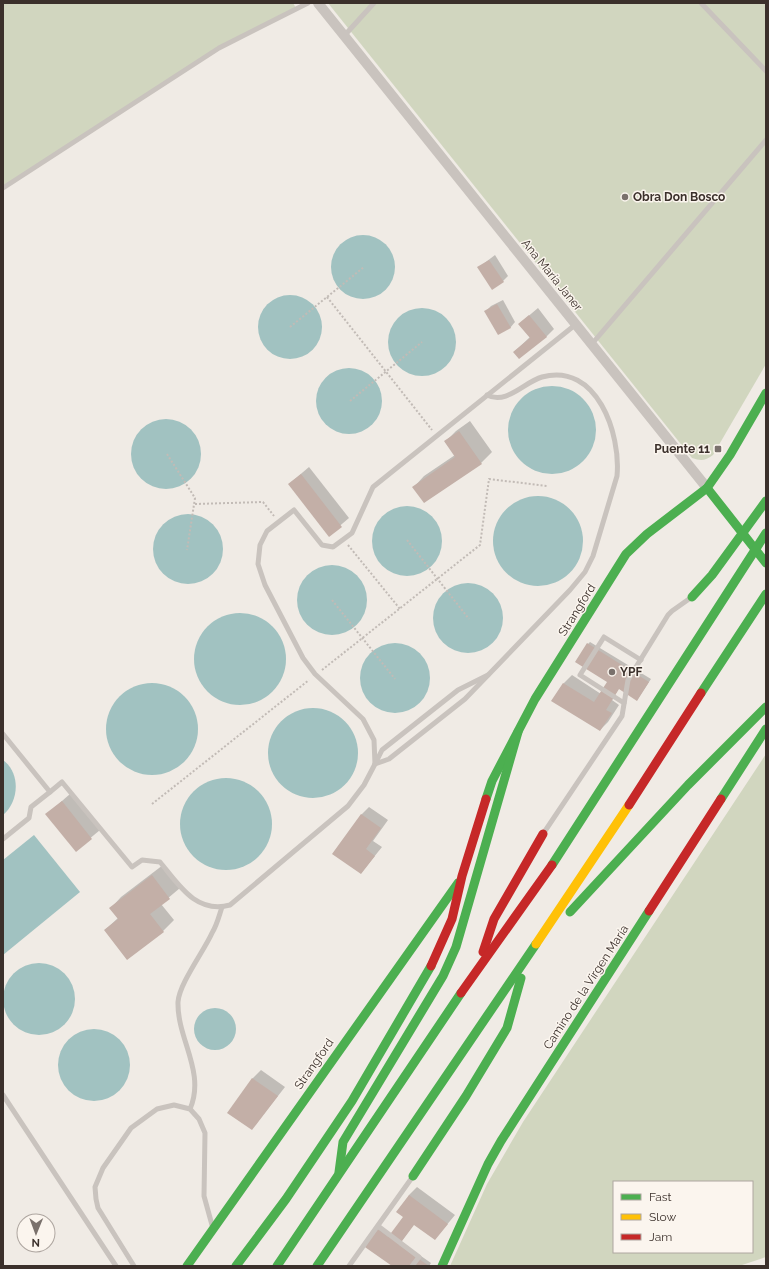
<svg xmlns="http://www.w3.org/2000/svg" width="769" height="1269" viewBox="0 0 769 1269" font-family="Raleway,sans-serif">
	<rect width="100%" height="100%" fill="#f0ebe5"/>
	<!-- green -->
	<g fill="#d1d6bf" fill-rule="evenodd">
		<path d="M3,3h290l3,5 -77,40 -216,140z"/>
		<path d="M328,3h438v361l-53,91c-8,6 -12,6 -21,3z"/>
		<path d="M766,754v503l-27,9h-289l37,-82 36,-62zM614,1182h138v70h-138z"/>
	</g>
	<!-- water -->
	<g fill="#a1c2c1">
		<circle cx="363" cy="267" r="32"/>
		<circle cx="290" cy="327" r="32"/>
		<circle cx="422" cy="342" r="34"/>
		<circle cx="349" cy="401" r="33"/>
		<circle cx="552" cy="430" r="44"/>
		<circle cx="166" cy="454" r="35"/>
		<circle cx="538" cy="541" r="45"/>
		<circle cx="407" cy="541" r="35"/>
		<circle cx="188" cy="549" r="35"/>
		<circle cx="332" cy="600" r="35"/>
		<circle cx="468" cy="618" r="35"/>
		<circle cx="240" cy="659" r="46"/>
		<circle cx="395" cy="678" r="35"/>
		<circle cx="152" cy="729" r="46"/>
		<circle cx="313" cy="753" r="45"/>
		<path d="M3,760c18,13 16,42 0,55z"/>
		<circle cx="226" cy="824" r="46"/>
		<path d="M34,835l46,57 -77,63v-95z"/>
		<circle cx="39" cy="999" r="36"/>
		<circle cx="215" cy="1029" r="21"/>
		<circle cx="94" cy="1065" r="36"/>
	</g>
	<!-- shadow -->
	<g fill="#0003">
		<path d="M495,255l13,21 -5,5 -25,-13z"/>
		<path d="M503,300l12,22 -5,6 -24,-17 5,-5z"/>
		<path d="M538,308l16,21 -8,8 -32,15 16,-15 -11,-13z"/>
		<path d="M470,421l22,31 -11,11 -67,24 10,-11 31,-21 -10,-13 11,-11z"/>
		<path d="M309,467l40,51 -20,17 -40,-51z"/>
		<path d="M590,642l61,37 -14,21 -18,-12 -7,12 7,5 -11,17 -8,8 -47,-30 11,-17 8,-8 29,19 8,-12 -21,-38z"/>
		<path d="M70,794l30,36 -24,20 -29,-36z"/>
		<path d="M369,807l19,13 -15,21 9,6 -21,26v-58z"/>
		<path d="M163,865l17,23 -19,16 13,16 -11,11 -58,-1 13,-12 -7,-10 10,-11z"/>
		<path d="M261,1070l24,17 -33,42 -23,-16 24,-35z"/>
		<path d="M417,1187l38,28 -20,24 -21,-15 -13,18 30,21 -2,3h-35l-18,-38 15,7 13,-19 5,-21z"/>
	</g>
	<!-- building -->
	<g fill="#c3afa7">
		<path d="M489,260l15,22 -12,8 -15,-23z"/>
		<path d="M497,304l14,24 -13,7 -14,-24z"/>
		<path d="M529,315l18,22 -28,22 -6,-7 17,-14 -12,-14z"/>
		<path d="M459,431l23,33 -58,39 -12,-16 43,-30 -11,-16z"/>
		<path d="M301,474l41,53 -13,10 -41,-53z"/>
		<path d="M587,643l62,39 -12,19 -18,-12 -13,21 6,3 -12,18 -49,-30 12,-18 31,19 13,-20 -32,-20z"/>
		<path d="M62,801l30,38 -16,13 -31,-38z"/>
		<path d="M361,814l20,14 -15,21 9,7 -14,18 -29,-20z"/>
		<path d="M152,875l18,24 -20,15 14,18 -37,28 -23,-30 14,-11 -9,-11z"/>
		<path d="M252,1078l26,18 -26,34 -25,-17z"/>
		<path d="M409,1195l39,29 -13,16 -21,-15 -15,20 30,21h-37l-30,-21 13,-18 13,10 15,-20 -7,-5z"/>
	</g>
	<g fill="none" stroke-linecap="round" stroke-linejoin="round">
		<!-- path -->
		<g stroke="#c2bbb6" stroke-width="2" stroke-dasharray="2 2" stroke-linecap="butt">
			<path d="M327,297l105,133"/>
			<path d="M290,327l74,-60"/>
			<path d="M350,401l72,-59"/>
			<path d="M167,454l28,44 -8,52"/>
			<path d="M195,504l68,-2 11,14"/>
			<path d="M407,540l62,79"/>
			<path d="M348,545l52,64"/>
			<path d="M332,600l63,79"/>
			<path d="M322,670l158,-125 9,-66 58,7"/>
			<path d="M152,804l157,-124"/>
		</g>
		<!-- lane -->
		<g stroke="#c9c3be" stroke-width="5">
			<path d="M701,3l65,68"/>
			<path d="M344,36l30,-33"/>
			<path d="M3,188l216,-140 89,-45"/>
			<path d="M591,345l175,-205"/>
			<path d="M624,703l-44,-28 24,-38 37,23"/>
			<path d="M3,734l47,58 12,-10 70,85 10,-7 18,2c19,23 36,52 70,43l118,-99 16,-21 11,-21 -1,-24 -11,-21 -48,-45 -12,-16 -38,-73 -7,-21 2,-19 7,-14 27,-21 28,35 11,2 19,-14 21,-46 202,-162"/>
			<path d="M375,764l14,-5 76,-60 105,-109 15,-18 8,-16 24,-80c4,-42 -20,-114 -75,-99 -18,5 -35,28 -55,18"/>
			<path d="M375,764l7,-14 76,-60 30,-15"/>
			<path d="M545,831l77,-115 6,-36 40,-65 4,-4 17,-12"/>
			<path d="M3,839l26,-21 2,-11 19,-15"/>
			<path d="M3,1095l113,171"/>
			<path d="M190,1109c16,-37 -13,-70 -12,-107 1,-18 26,-51 34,-69 5,-8 7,-17 10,-26"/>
			<path d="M378,1226l41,31 -7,9"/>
			<path d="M134,1266l-36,-58 -2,-9 -1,-12 8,-19 28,-40 26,-19 17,-4 16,4 9,10 6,14 -1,63 8,29"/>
			<path d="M349,1266l62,-87"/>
		</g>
		<!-- street -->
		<path stroke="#c9c3be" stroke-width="10" d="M318,3l389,485"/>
		<!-- fast -->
		<g stroke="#4caf50" stroke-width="9">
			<path d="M707,488l59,75"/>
			<path d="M692,597l20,-22 54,-74"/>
			<path d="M701,693l65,-99"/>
			<path d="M486,799l6,-18 43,-82 91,-145 21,-20 60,-46 23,-33 36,-62"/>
			<path d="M721,799l45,-70"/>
			<path d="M552,865l214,-332"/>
			<path d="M570,912l118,-127 78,-78"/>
			<path d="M339,1172l4,-30 100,-166 13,-29 62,-215"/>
			<path d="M413,1176l53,-80 41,-68 14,-50"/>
			<path d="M187,1266l271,-383"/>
			<path d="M236,1266l50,-67 66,-98 79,-135"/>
			<path d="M277,1266l184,-273"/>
			<path d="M317,1266l219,-322"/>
			<path d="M442,1266l46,-102 13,-23 148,-230"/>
		</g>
		<!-- slow -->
		<path stroke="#ffc107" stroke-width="9" d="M536,944l93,-139"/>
		<!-- jam -->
		<g stroke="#c62828" stroke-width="9">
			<path d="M629,805l72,-112"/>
			<path d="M649,911l72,-112"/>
			<path d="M483,952l11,-33 49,-85"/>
			<path d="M431,966l21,-47 10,-43 24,-77"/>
			<path d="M461,993l91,-128"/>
		</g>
	</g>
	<!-- markers -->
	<g fill="#7a716c" stroke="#fbf5ee" stroke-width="1.5">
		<circle cx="625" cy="197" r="4"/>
		<rect x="714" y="445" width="8" height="8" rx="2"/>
		<circle cx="612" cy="672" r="4"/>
	</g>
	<g text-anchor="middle" stroke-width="3" stroke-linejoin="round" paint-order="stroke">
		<!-- poi labels -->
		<g font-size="12" font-weight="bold" fill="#3b302b" stroke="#fbf5ee" text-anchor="start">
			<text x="633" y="201">Obra Don Bosco</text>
			<text x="710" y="453" text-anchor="end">Puente 11</text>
			<text x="620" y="676">YPF</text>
		</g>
		<!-- street labels -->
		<g font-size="12" fill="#3b302b" stroke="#fbf5ee">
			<text transform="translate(552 275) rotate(51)" y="4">Ana María Janer</text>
			<text transform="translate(577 610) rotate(-58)" y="4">Strangford</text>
			<text transform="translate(586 987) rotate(-57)" y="4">Camino de la Virgen María</text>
			<text transform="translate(314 1064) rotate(-55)" y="4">Strangford</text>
		</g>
	</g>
	<!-- border -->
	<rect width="769" height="1269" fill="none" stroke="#3b302b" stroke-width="8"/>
	<!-- legend -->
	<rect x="613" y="1181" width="140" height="72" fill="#fbf5ee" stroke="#aea6a0"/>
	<rect x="621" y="1194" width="20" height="6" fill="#4caf50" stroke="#aea6a0"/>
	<text x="649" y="1201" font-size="12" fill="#3b302b">Fast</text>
	<rect x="621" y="1214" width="20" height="6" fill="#ffc107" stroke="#aea6a0"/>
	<text x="649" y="1221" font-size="12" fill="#3b302b">Slow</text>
	<rect x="621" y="1234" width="20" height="6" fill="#c62828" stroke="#aea6a0"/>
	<text x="649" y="1241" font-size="12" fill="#3b302b">Jam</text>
	<!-- north arrow -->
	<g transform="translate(36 1233) rotate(181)"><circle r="19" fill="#fbf5ee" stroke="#aea6a0"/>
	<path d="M0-3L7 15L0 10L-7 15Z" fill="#7a716c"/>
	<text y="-6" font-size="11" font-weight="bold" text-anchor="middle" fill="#3b302b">N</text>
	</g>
</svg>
